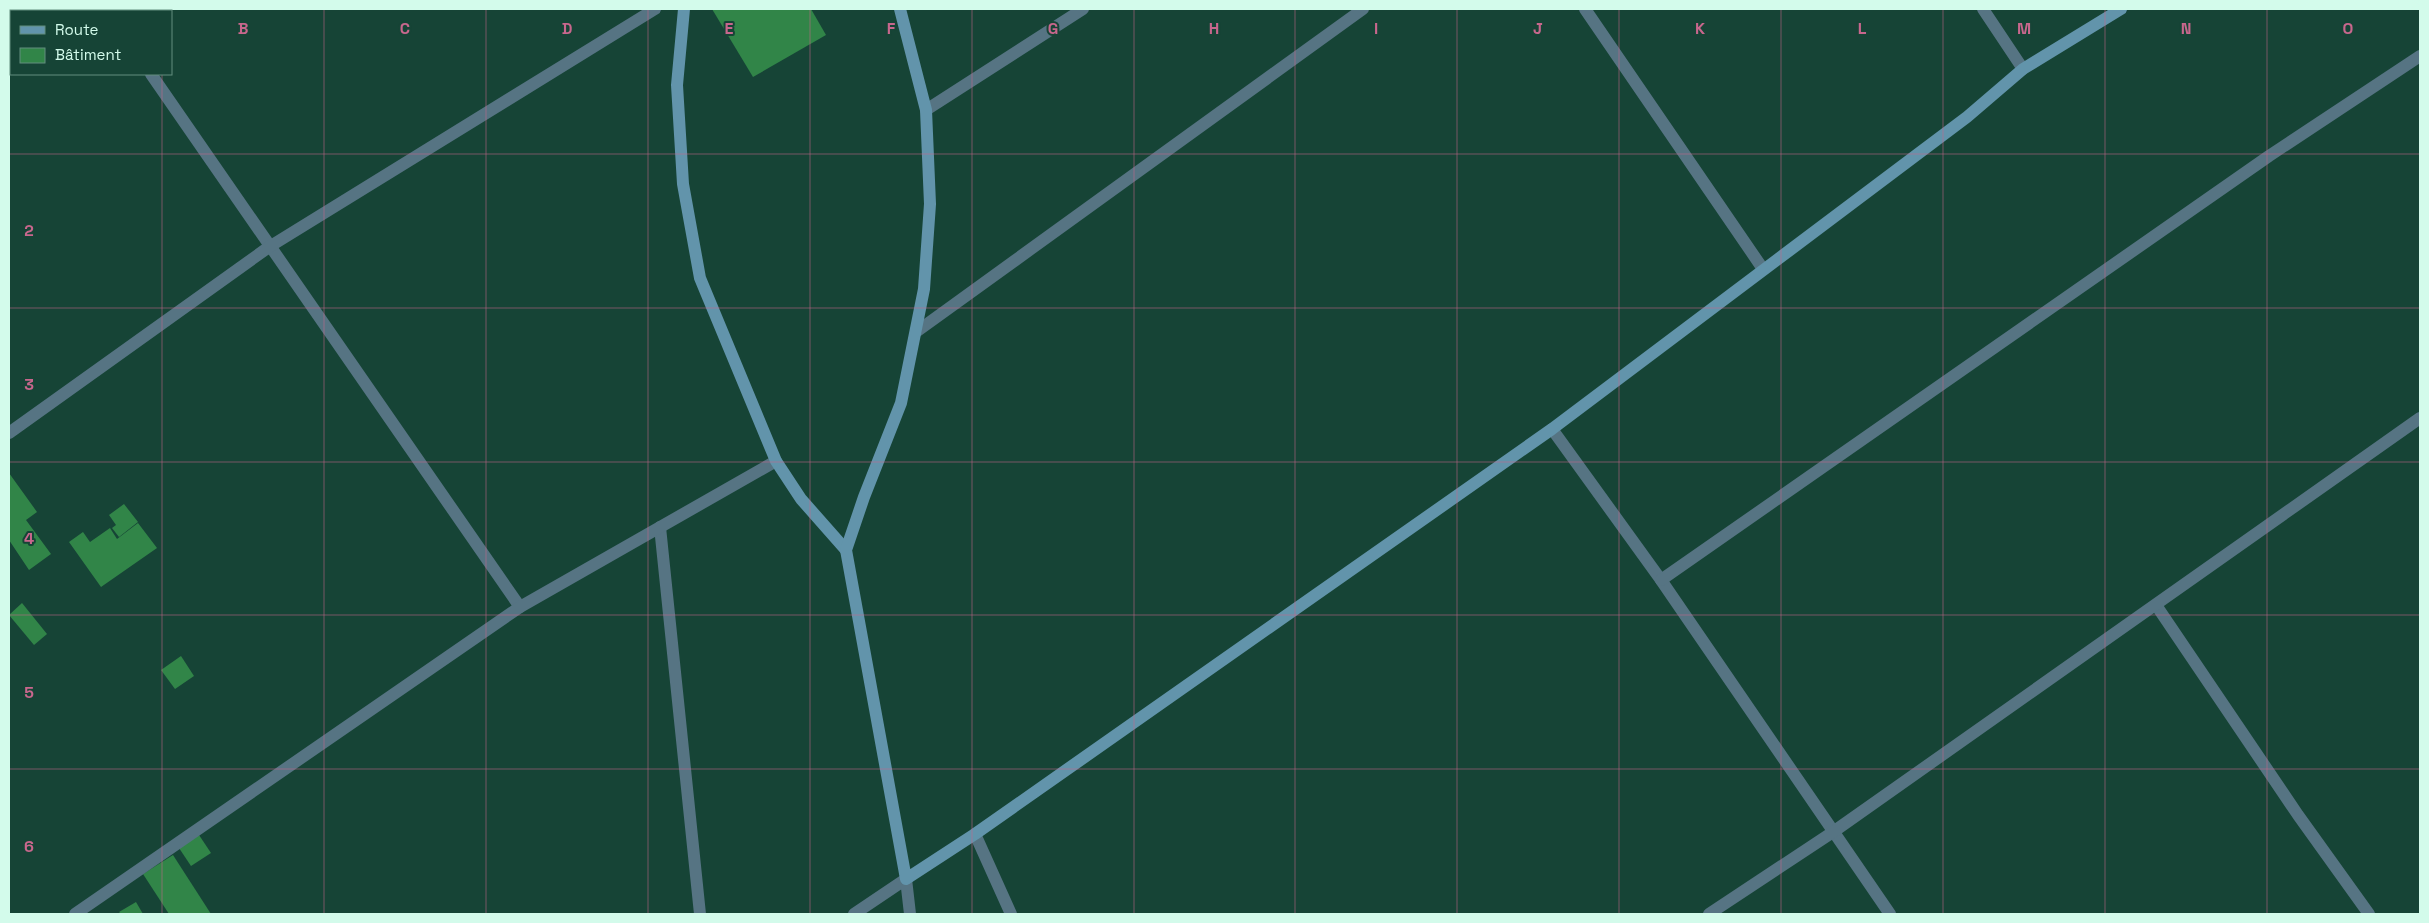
<svg xmlns="http://www.w3.org/2000/svg" width="2429" height="923" viewBox="0 0 2429 923" font-family="'Space Grotesk',sans-serif">
	<rect width="100%" height="100%" fill="#164436"/>
	<!-- building -->
	<g fill="#318548">
		<path d="M712,9h99l15,26 -73,42z"/>
		<path d="M9,473l28,39 -11,8 25,34 -22,16 -20,-30z"/>
		<path d="M124,504l14,18 -19,15 -7,-9 4,-3 -7,-10z"/>
		<path d="M138,523l19,25 -56,39 -32,-45 14,-10 7,10 20,-14 7,11z"/>
		<path d="M22,603l25,31 -13,11 -25,-30z"/>
		<path d="M181,656l13,20 -19,13 -14,-19z"/>
		<path d="M199,835l12,18 -20,13 -12,-18z"/>
		<path d="M173,855l38,59h-42l-26,-40z"/>
		<path d="M136,902l7,12h-22l-2,-2z"/>
	</g>
	<g fill="none" stroke-linecap="round" stroke-linejoin="round">
		<!-- street -->
		<g stroke="#567483" stroke-width="12">
			<path d="M107,9l2,2"/>
			<path d="M1585,9l178,260"/>
			<path d="M1983,9l40,60"/>
			<path d="M151,74l369,533"/>
			<path d="M926,110l157,-101"/>
			<path d="M916,332l447,-323"/>
			<path d="M1552,429l109,151 229,334"/>
			<path d="M9,433l260,-186 386,-238"/>
			<path d="M660,527l40,387"/>
			<path d="M1661,580l608,-424 151,-100"/>
			<path d="M2156,605l142,210 71,99"/>
			<path d="M975,834l36,80"/>
			<path d="M75,914l445,-307 256,-146"/>
			<path d="M854,914l52,-35 4,35"/>
			<path d="M1709,914l124,-82 587,-414"/>
		</g>
		<!-- secondary -->
		<g stroke="#6294ab" stroke-width="12">
			<path d="M684,9l-7,76 6,99 17,94 76,183 25,38 45,51"/>
			<path d="M900,9l26,101 4,94 -6,85 -23,114 -37,94 -18,53 60,329 69,-45 577,-405 415,-312 56,-48 98,-60"/>
		</g>
	</g>
	<!-- grid -->
	<path fill="none" stroke="#c8678d" stroke-width="1" stroke-opacity="0.55" d="M162,9v2M324,9v905M486,9v905M648,9v905M810,9v905M972,9v905M1134,9v905M1295,9v905M1457,9v905M1619,9v905M1781,9v905M1943,9v905M2105,9v905M2267,9v905M162,74v840M9,154h2411M9,308h2411M9,462h2411M9,615h2411M9,769h2411"/>
	<g font-size="16" text-anchor="middle" font-weight="bold" fill="#c8678d" stroke="#164436" stroke-width="4" stroke-linejoin="round" paint-order="stroke">
		<text x="243" y="34">B</text>
		<text x="405" y="34">C</text>
		<text x="567" y="34">D</text>
		<text x="729" y="34">E</text>
		<text x="891" y="34">F</text>
		<text x="1053" y="34">G</text>
		<text x="1214" y="34">H</text>
		<text x="1376" y="34">I</text>
		<text x="1538" y="34">J</text>
		<text x="1700" y="34">K</text>
		<text x="1862" y="34">L</text>
		<text x="2024" y="34">M</text>
		<text x="2186" y="34">N</text>
		<text x="2348" y="34">O</text>
		<text x="29" y="236">2</text>
		<text x="29" y="390">3</text>
		<text x="29" y="544">4</text>
		<text x="29" y="698">5</text>
		<text x="29" y="852">6</text>
	</g>
	<!-- border -->
	<rect width="2429" height="923" fill="none" stroke="#d3fbeb" stroke-width="20"/>
	<!-- legend -->
	<rect x="10" y="10" width="162" height="65" fill="#164436" stroke="#628d7e"/>
	<rect x="20" y="26" width="25" height="8" fill="#6294ab" stroke="#628d7e"/>
	<text x="55" y="35" font-size="15" fill="#d3fbeb">Route</text>
	<rect x="20" y="48" width="25" height="15" fill="#318548" stroke="#628d7e"/>
	<text x="55" y="60" font-size="15" fill="#d3fbeb">Bâtiment</text>
</svg>
